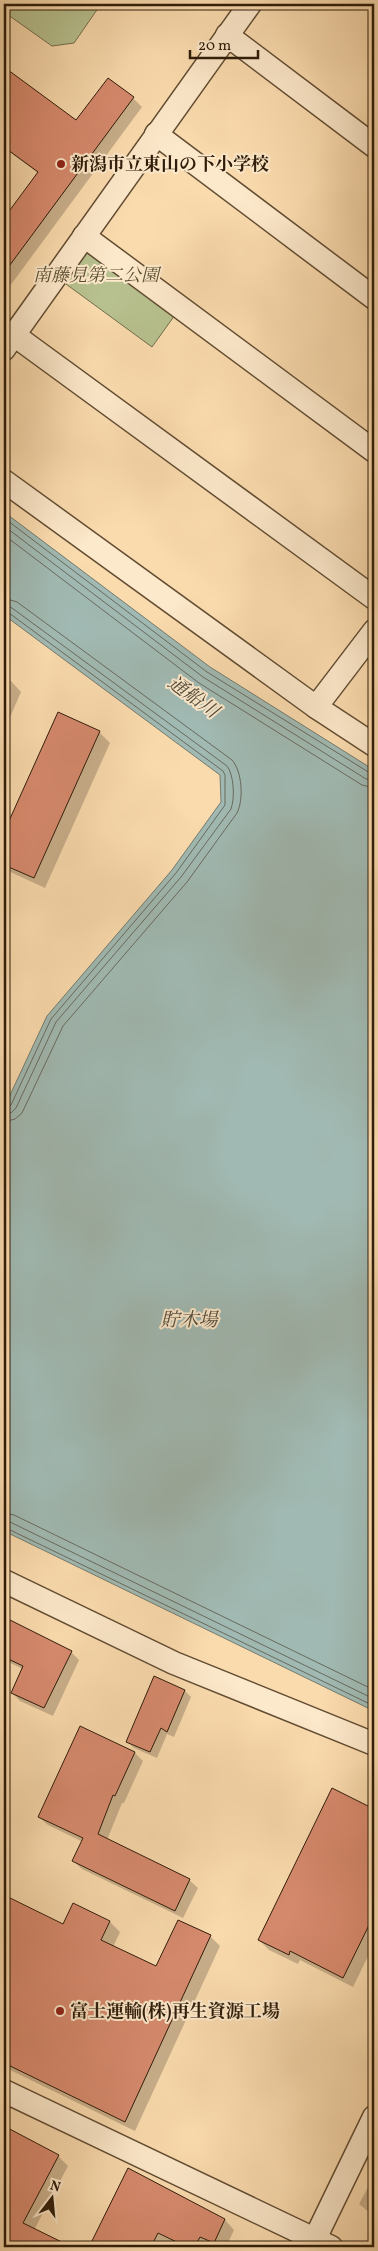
<svg xmlns="http://www.w3.org/2000/svg" width="378" height="2251" viewBox="0 0 378 2251" font-family="Vollkorn,'Noto Serif JP',serif">
	<rect width="100%" height="100%" fill="#fadbae"/>
	<filter id="stains"><feTurbulence type="fractalNoise" baseFrequency=".004" numOctaves="4"/><feColorMatrix values="0 0 0 0 .2 0 0 0 0 .09 0 0 0 0 .02 0 0 0 .5 -.17"/></filter>
	<radialGradient id="worn" r=".72"><stop offset=".6" stop-color="#630" stop-opacity="0"/><stop offset="1" stop-color="#630" stop-opacity=".3"/></radialGradient>
	<!-- green -->
	<g fill="#b7c18f" stroke="#736e4c">
		<path d="M4,4h97l-27,39 -22,3 -48,-34z"/>
		<path d="M84,236l96,72 -28,39 -97,-71z"/>
	</g>
	<!-- water -->
	<path fill="#a0b9b2" stroke="#737a6e" d="M4,512l206,155 164,103v941l-370,-180v-423l43,-92 125,-146 49,-68 -1,-27 -216,-160z"/>
	<!-- shadow -->
	<g fill="#0003">
		<path d="M4,69l73,53 56,-24 9,9 -138,187v-74l34,-47 -34,-25z"/>
		<path d="M4,678l7,3 10,11 -17,39v-31l7,-16h-3l-4,10z"/>
		<path d="M58,714l41,18 11,11 -65,145 -41,-19v-34z"/>
		<path d="M4,1620l67,32 8,8 -26,56 -33,-15 -8,-8 11,-24 -19,-9z"/>
		<path d="M185,1691l6,6 -17,40 -7,-3 -10,24 -23,-10 -6,-6z"/>
		<path d="M81,1728l54,25 8,8 -19,42h-2l-15,37 82,40 9,8 -15,30 -101,-49 -9,-8 10,-19 -35,-17 -9,-8z"/>
		<path d="M374,1807v137l-21,43 -53,-27 -2,4 -29,-14 -10,-10z"/>
		<path d="M4,1897l59,28 11,-20 36,17 10,10 -7,15 44,21 21,-47 32,15 10,10 -85,185 -131,-64z"/>
		<path d="M4,2128l54,28 10,10 -34,64 36,17h-66z"/>
		<path d="M128,2170l97,50 9,10 -8,17 -16,-2 -1,2h-30l-11,-5 -3,5h-75z"/>
		<path d="M374,2176v40l-15,-12z"/>
	</g>
	<g fill="none" stroke-linecap="round" stroke-linejoin="round">
		<!-- shore -->
		<g stroke="#686a5e" stroke-width="1">
			<path d="M4,518l203,154 163,101 4,1"/>
			<path d="M4,526l199,151 163,102 8,1"/>
			<path d="M4,535l195,148 163,102 12,3"/>
			<path d="M4,598l13,4 215,158c10,11 12,39 5,53l-50,69 -124,144 -41,87 -7,6 -11,3"/>
			<path d="M4,605l8,3 215,158c7,9 8,32 4,43l-50,68 -125,145 -40,86 -5,5 -7,1"/>
			<path d="M4,612l5,1 214,158 2,4v30l-49,68 -125,146 -40,86 -7,3"/>
			<path d="M4,1513l10,2 360,175"/>
			<path d="M4,1521l6,1 364,177"/>
			<path d="M4,1527l370,179"/>
		</g>
	</g>
	<!-- building -->
	<g fill="#d78a6e" stroke="#2f1c09">
		<path d="M4,67l72,53 32,-42 26,19 -130,176v-55l34,-46 -34,-25z"/>
		<path d="M58,712l42,19 -66,147 -30,-13v-33z"/>
		<path d="M4,1617l68,34 -28,57 -33,-15 12,-27 -19,-9z"/>
		<path d="M154,1676l31,14 -18,42 -6,-4 -11,24 -24,-10z"/>
		<path d="M80,1726l55,26 -20,44 -2,-1 -15,39 92,45 -15,32 -103,-50 11,-23 -45,-21z"/>
		<path d="M332,1788l42,21v106l-31,63 -53,-27 -1,4 -31,-15z"/>
		<path d="M4,1895l59,29 10,-21 37,18 -9,19 55,26 22,-46 33,15 -86,187 -121,-59z"/>
		<path d="M4,2126l55,29 -36,68 49,24h-68z"/>
		<path d="M128,2168l97,51 -11,24 -14,-6 -5,10h-8l-29,-14 -7,14h-62z"/>
	</g>
	<g fill="none" stroke-linecap="round" stroke-linejoin="round">
		<defs>
			<g id="minor">
				<path d="M227,35l147,111"/>
				<path d="M156,134l218,164"/>
				<path d="M84,236l290,215"/>
				<path d="M14,335l360,263"/>
				<path d="M4,349l246,-345"/>
				<path d="M4,481l312,226 58,38"/>
				<path d="M316,707l58,-76"/>
				<path d="M4,1581l170,82 200,81"/>
				<path d="M4,2091l327,156"/>
				<path d="M311,2247l63,-130"/>
			</g>
		</defs>
		<!-- minor casing -->
		<use href="#minor" stroke="#624c32" stroke-width="25"/>
		<!-- minor -->
		<use href="#minor" stroke="#fce8ca" stroke-width="22"/>
	</g>
	<!-- markers -->
	<g fill="#8f2418" stroke="#fce8ca" stroke-width="2">
		<circle cx="61" cy="164" r="5"/>
		<circle cx="60" cy="2011" r="5"/>
	</g>
	<g text-anchor="middle" stroke-width="4" stroke-linejoin="round" paint-order="stroke">
		<!-- poi labels -->
		<g font-size="18" font-weight="bold" fill="#2f1c09" stroke="#fce8ca" text-anchor="start">
			<text x="71" y="170">新潟市立東山の下小学校</text>
			<text x="70" y="2017">富士運輸(株)再生資源工場</text>
		</g>
		<!-- park labels -->
		<g font-size="18" font-style="italic" fill="#584e31" stroke="#fce8ca">
			<text x="96" y="281">南藤見第二公園</text>
		</g>
		<!-- water labels -->
		<g font-size="19" font-style="italic" fill="#514b3c" stroke="#fce8ca">
			<text transform="translate(194 696) rotate(36)" y="7">通船川</text>
			<text x="189" y="1326">貯木場</text>
		</g>
	</g>
	<!-- margin -->
	<rect width="378" height="2251" fill="none" stroke="#fadbae" stroke-width="20"/>
	<rect x="5" y="5" width="368" height="2241" fill="none" stroke="#2f1c09" stroke-width="2.5"/>
	<rect x="10" y="10" width="358" height="2231" fill="none" stroke="#2f1c09"/>
	<!-- north arrow -->
	<g transform="translate(52 2198) rotate(16)" stroke="#fce8ca" stroke-width="4" paint-order="stroke">
	<path d="M0-4L9 19L0 12L-9 19Z" fill="#2f1c09"/>
	<text y="-8" font-size="14" font-weight="bold" text-anchor="middle" fill="#2f1c09">N</text>
	</g>
	<!-- scale -->
	<path d="M190 50v8h68v-8" fill="none" stroke="#2f1c09" stroke-width="2.5"/>
	<text x="198" y="50" font-size="15" fill="#2f1c09" stroke="#fce8ca" stroke-width="4" paint-order="stroke">20 m</text>
	<rect width="100%" height="100%" filter="url(#stains)"/>
	<rect width="100%" height="100%" fill="url(#worn)"/>
</svg>
